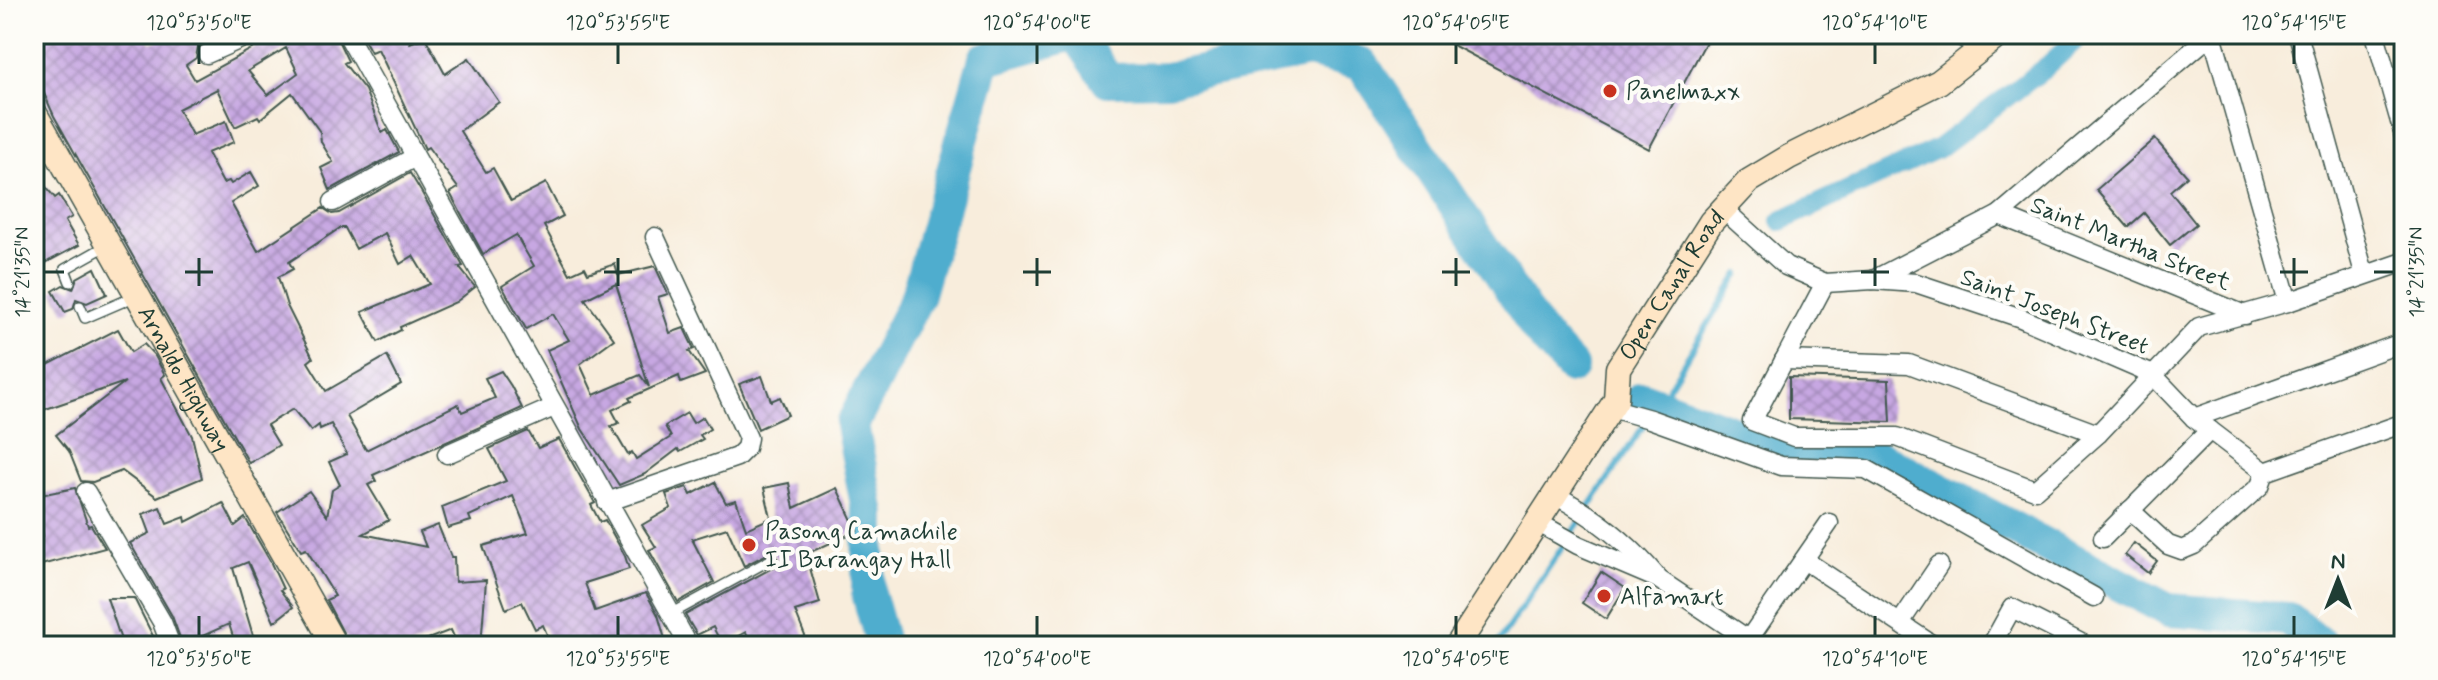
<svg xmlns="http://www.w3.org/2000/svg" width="2438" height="680" viewBox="0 0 2438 680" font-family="Mynerve,sans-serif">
	<defs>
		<pattern id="building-cross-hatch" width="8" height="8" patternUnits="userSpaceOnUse" patternTransform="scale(2)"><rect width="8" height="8" fill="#c7a7e2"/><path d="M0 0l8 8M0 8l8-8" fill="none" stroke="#a189b8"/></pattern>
	</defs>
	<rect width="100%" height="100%" fill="#fdfcf7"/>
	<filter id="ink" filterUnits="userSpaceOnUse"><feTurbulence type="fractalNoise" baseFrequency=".0125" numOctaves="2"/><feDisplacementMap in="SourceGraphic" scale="16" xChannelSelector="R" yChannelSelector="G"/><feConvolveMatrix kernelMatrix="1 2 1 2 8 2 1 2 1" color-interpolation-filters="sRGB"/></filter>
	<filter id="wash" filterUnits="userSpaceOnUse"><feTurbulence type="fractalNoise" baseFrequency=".006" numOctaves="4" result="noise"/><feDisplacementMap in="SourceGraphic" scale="32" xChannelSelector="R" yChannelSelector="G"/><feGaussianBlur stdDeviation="1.8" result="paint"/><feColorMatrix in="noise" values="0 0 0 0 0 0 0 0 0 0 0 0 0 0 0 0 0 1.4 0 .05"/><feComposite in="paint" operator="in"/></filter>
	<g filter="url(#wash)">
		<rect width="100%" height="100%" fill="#f8eddc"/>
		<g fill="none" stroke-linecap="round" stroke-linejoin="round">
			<!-- stream -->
			<path stroke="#50adce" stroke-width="6" d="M1496,646l163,-243 80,-129"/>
			<!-- canal -->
			<path stroke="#50adce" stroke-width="20" d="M1781,221l158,-73 105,-79 38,-35"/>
			<!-- river -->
			<g stroke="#50adce" stroke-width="34">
				<path d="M1076,34l32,46 59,-1 141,-28 54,13 177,268 32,35"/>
				<path d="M1642,398l138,52 93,4 295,156 120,9 35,27"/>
				<path d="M883,646l-15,-53 1,-78 -17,-90 65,-128 68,-238 88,-25"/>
			</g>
		</g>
		<g id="blocks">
			<!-- building -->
			<g fill="url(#building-cross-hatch)" fill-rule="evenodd">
				<path d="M34,34h112l5,9 24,-9h47l-24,12 -2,12 -10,7 9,15 84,-46h56l13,27 -4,2 21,27 17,43 5,-3 12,22 -69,38 -9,-22 12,-6 -12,-20 -1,-10 -28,-39 -32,26 -2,-3 -23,11 -18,-38 -39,20 14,26 34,-14 8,21 -27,11 16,30 6,-2 2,3 20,-12 8,14 -28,17 27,48 65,-43 9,6 7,-1 71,-40 12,20 41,73 -4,1 16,20 -19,15 -56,25 1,3 -23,12 -16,-30 68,-28 -17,-28 -13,8 -15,-31 -29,16 -11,-21h-5l-51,34 4,7 -15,8 9,29 26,52 -5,4 18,29 61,-35 14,28 -54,32 19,34 92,-46 4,8 33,-14 -10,-20 16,-7 10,15 11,22 -149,67 3,6 -8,4 21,35 -26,14 63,13 -6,-15 18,-7 13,32h3l1,25 31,-2 -5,66h-23l-7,-16 -41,16h-60l-24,-46 9,-4 -29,-47 -5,2 -24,-39 32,-21 18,25 5,-26 8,-5 -11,-23 18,-8 -16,-30 -11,5 -1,-4 -8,6 -18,-22 -26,16 12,20 -30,18 -195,-347 -20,-45zM286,48l12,25 -30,22 -20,-24z"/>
				<path d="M361,34h52l-6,3 3,6 15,-6 20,37 24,-16 30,44 -39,29 26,41 7,-4 18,33 35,-18 17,33 -19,10 26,48 15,-7 3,6 27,-9 3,11 37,-9 13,28 -10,3 12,36 14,-5 10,21 -5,2 16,23 -24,9 -2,-7 -50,22 2,3 -19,9 7,13 -8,3 17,29 4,-3 4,7 35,-22 -6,-11 22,-13 6,10 10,-6 7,12 -10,6 3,4 -23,13 -2,-3 -33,25 -26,11 -37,-56 -35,-79 22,-10 -16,-26 -27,15 -24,-43 32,-20 -18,-31 -33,19 -33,-61 8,-5 -30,-41 -3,2 -47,-100 -7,3zM616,284l33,103 -9,-12 -46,20 -14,-31 34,-25 -29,-40z"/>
				<path d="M1432,34h278l-61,115z"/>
				<path d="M2155,139l32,37 -17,15 26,33 -26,21 -26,-32 -16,14 -32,-37z"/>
				<path d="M34,173l21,25 4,-3 13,22 -7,4 14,24 -45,24z"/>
				<path d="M95,268l12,26 -20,9 -11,-4 -3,10 -8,3 -12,-21 10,-6 10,4 4,-11z"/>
				<path d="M118,329l13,23 13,-8 11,12 10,19 -4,3 31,58 10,42 -45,19 -35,-26 -29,11 -12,-1 -12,-30 -13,-16 69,-53 -91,31v-41z"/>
				<path d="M762,376l9,25 9,-4 8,18 -30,14 -19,-45z"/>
				<path d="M1789,377l100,3 2,42 -102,-3z"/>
				<path d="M528,431l10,17 21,-9 36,64 -4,2 9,17 5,-2 20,36 4,13 -44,14 10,28 51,-18 12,22 9,31h-115l-9,-21 -8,4 -13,-27 -16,7 -23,-63 45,-13 -15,-37 -44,20 2,5 -23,7 -6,-21 64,-26 -17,-32z"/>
				<path d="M715,482l11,21 10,-3 10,29 25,-11 -7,-30 25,-5 5,25 43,-20 20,43 -51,23 14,49 -25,8 14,35h-58l-5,-14 -24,13 -9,-18 -16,8 -12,-20 91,-49 3,-6 -8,-8 -27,14 -17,-38 -35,11 22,43 -36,20 -29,-52 7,-3 -14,-22 29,-17 -5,-14 21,-7 4,8z"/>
				<path d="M75,488l13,38 3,-1 14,23 -71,19v-28l9,-3 -8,-40z"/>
				<path d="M223,503l12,23 10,-8 2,3 23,40 13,28 -3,1 13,17 -19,15 -26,-60 -15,6 21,71 -9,7h-9l-7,-22 -29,13 2,4 -19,5 -11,-30 -42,-73 20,-10 -7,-19 17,-7 7,17 18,-7 1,5z"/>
				<path d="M2134,543l23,18 -9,12 -23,-18z"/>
				<path d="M1601,572l24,16 -19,31 -24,-16z"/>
				<path d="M107,598h27l24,48h-35z"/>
			</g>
		</g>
	</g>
	<g filter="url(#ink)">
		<use href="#blocks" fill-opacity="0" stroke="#40574d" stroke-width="2"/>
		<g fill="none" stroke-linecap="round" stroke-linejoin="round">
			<defs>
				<g id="lane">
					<path d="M70,282l-5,-13 41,-23"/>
					<path d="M80,306l5,12 51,-22"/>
					<path d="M671,614l101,-55"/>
				</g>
				<g id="street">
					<path d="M347,34l342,612"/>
					<path d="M1956,34l27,14"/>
					<path d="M2212,34l76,268"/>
					<path d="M2298,34l66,239"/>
					<path d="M2375,34l29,102"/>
					<path d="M207,54l45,-20"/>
					<path d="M333,202l82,-45"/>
					<path d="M1722,208l64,58 39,17 48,-3 43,3 105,35 132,57 41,43 71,54"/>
					<path d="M1999,215l246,100"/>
					<path d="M1873,280l126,-65 213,-181"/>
					<path d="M1825,283l-73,138 42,16h103l138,53 63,-56 101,-107 89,-25 116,-40"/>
					<path d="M1784,360l125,4 189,70"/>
					<path d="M1611,408l39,11 131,47 85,3 228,128"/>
					<path d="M2194,418l210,-76"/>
					<path d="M447,454l107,-47"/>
					<path d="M86,492l76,130 9,24"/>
					<path d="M1555,495c39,21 73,47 102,82"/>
					<path d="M607,502l130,-45 9,-9 2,-10 -93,-201"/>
					<path d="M2130,510l38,35 14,5 12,-5 66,-59 5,-14 139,-49"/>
					<path d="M1537,522l41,23 80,34 100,67"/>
					<path d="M2103,538l107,-108"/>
					<path d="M1804,560l130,86"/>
					<path d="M1900,623l39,-58"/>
					<path d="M1744,646l85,-123"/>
					<path d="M1991,646l21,-38 75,38"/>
				</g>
				<g id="secondary">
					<path id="s1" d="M34,112l301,534"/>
					<path id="s2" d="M1457,646l159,-246 2,-32 93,-146 38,-41 40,-24 150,-75 61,-48"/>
				</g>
			</defs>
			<!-- lane casing -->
			<use href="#lane" stroke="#40574d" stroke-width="12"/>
			<!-- street casing -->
			<use href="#street" stroke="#40574d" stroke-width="21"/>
			<!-- secondary casing -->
			<use href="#secondary" stroke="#40574d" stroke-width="27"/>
			<!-- lane -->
			<use href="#lane" stroke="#fff" stroke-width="9"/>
			<!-- street -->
			<use href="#street" stroke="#fff" stroke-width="18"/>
			<!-- secondary -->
			<use href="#secondary" stroke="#fee5c5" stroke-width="24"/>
		</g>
	</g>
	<!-- ticks -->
	<path fill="none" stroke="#1f3d34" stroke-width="3" d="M199,44v20M618,44v20M1037,44v20M1456,44v20M1875,44v20M2294,44v20M199,258v28M618,258v28M1037,258v28M1456,258v28M1875,258v28M2294,258v28M44,272h20M185,272h28M604,272h28M1023,272h28M1442,272h28M1861,272h28M2280,272h28M2374,272h20M199,616v20M618,616v20M1037,616v20M1456,616v20M1875,616v20M2294,616v20"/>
	<!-- markers -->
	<g fill="#c8321e" stroke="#fdfcf7" stroke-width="3">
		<circle cx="1610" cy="91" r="8"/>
		<circle cx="749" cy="545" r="8"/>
		<circle cx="1604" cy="596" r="8"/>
	</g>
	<g text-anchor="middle" stroke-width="8" stroke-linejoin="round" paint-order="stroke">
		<!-- poi labels -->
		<g font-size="24" fill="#1f3d34" stroke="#fdfcf7" text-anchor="start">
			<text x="1626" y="99">Panelmaxx</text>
			<text x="765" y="539">Pasong Camachile<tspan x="765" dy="28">II Barangay Hall</tspan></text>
			<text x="1620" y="604">Alfamart</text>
		</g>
		<!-- street labels -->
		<g font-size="24" fill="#1f3d34" stroke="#fdfcf7">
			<text transform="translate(2131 243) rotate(22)" y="8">Saint Martha Street</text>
			<text dy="8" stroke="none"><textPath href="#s2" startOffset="424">Open Canal Road</textPath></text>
			<text transform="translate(2055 311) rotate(21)" y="8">Saint Joseph Street</text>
			<text dy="8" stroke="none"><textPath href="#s1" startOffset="306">Arnaldo Highway</textPath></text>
		</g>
	</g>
	<!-- margin -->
	<rect width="2438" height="680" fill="none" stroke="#fdfcf7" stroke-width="88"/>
	<!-- north arrow -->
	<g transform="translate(2338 580)" stroke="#fdfcf7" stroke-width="6" paint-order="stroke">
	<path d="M0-6L14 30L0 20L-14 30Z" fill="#1f3d34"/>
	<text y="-12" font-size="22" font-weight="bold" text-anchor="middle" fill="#1f3d34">N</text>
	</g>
	<rect x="44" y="44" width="2350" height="592" fill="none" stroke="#1f3d34" stroke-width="3"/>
	<g font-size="20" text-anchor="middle" fill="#1f3d34">
		<text x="199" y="29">120°53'50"E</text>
		<text x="618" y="29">120°53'55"E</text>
		<text x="1037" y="29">120°54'00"E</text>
		<text x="1456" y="29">120°54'05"E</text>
		<text x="1875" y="29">120°54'10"E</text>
		<text x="2294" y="29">120°54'15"E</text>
		<text transform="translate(22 272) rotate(-90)" y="7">14°21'35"N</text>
		<text transform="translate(2416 272) rotate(-90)" y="7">14°21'35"N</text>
		<text x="199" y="665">120°53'50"E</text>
		<text x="618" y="665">120°53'55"E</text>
		<text x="1037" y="665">120°54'00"E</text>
		<text x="1456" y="665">120°54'05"E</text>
		<text x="1875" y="665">120°54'10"E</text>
		<text x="2294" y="665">120°54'15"E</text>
	</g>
</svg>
